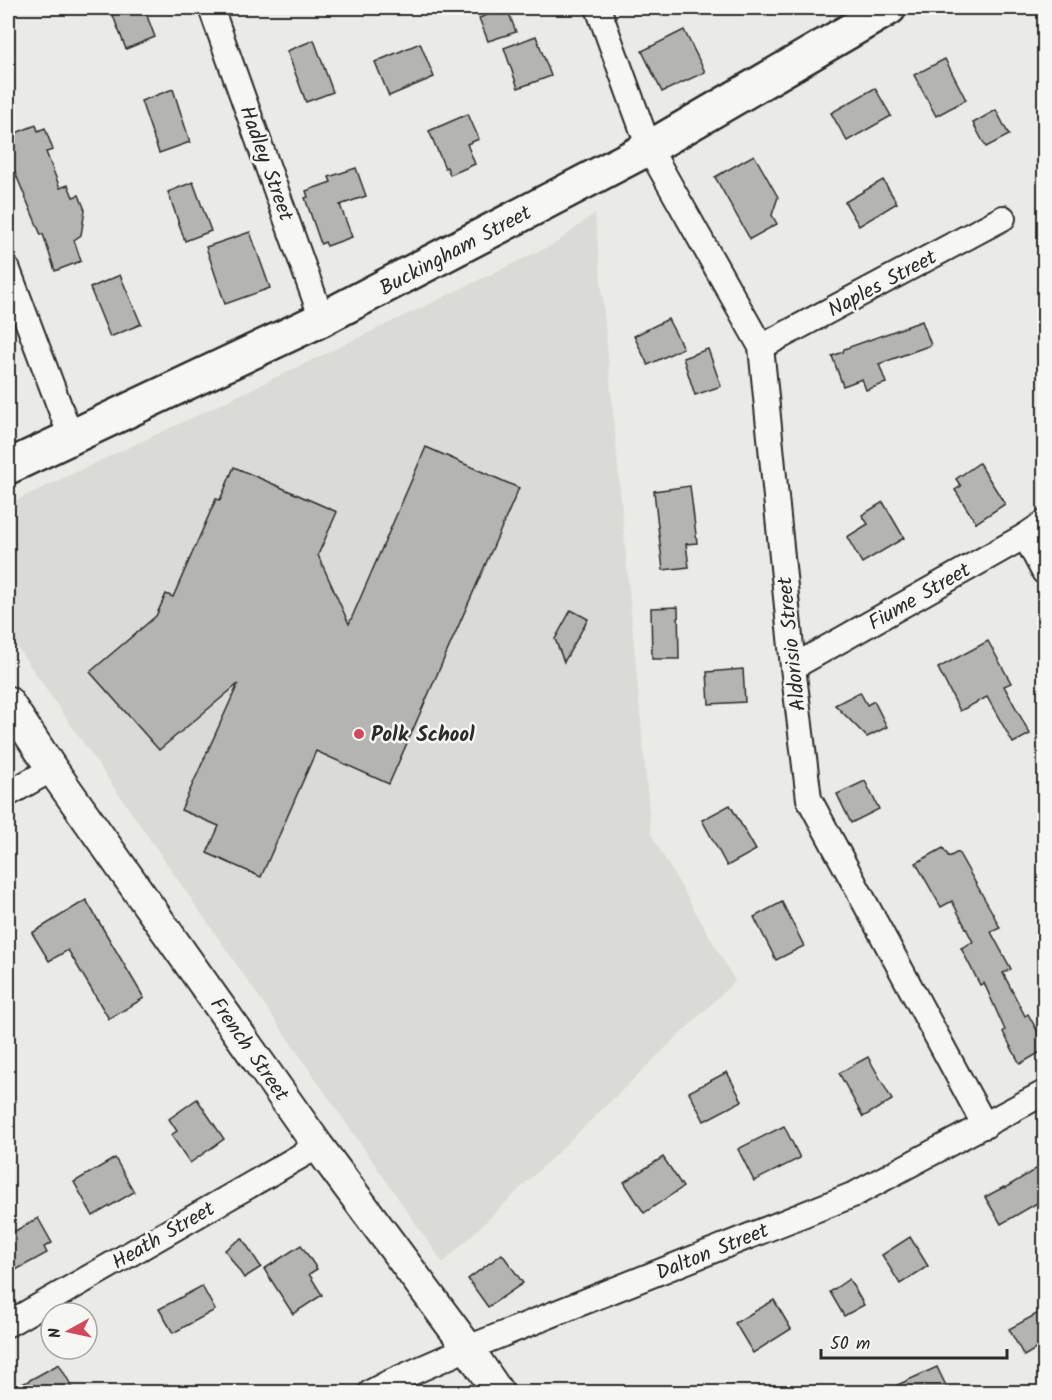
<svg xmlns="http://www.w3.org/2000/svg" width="1052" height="1400" viewBox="0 0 1052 1400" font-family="Kalam,sans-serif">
	<rect width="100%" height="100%" fill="#eaeae6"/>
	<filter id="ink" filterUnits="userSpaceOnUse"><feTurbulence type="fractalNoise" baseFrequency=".0167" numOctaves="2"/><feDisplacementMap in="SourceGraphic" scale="12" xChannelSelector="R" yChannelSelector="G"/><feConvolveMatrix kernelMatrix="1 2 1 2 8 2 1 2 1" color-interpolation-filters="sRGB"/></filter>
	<g filter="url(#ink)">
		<!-- built -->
		<path fill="#dadad6" d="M595,213l56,621 84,147 -292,282 -435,-629v-130l177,-83 373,-179z"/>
		<!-- building -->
		<g fill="#b4b4b1" stroke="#2b2b2b" stroke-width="1.5">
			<path d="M110,8h34l11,29 -29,12z"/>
			<path d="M507,8l9,24 -28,9 -9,-23z"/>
			<path d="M684,30l21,42 -43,20 -20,-41z"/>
			<path d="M536,36l15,40 -33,12 -14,-40z"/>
			<path d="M314,40l19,52 -27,10 -19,-51z"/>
			<path d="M420,43l14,34 -45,19 -14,-34z"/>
			<path d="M945,59l21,41 -30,16 -22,-41z"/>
			<path d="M875,88l16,28 -44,25 -16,-28z"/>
			<path d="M173,89l17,53 -31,11 -18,-52z"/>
			<path d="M996,110l13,25 -23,12 -13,-24z"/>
			<path d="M468,114l11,25 -12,5 8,20 -25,11 -3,-8 -2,1 -16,-37z"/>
			<path d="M36,125l2,6 7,-3 8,22 -7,2 14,36 8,-3 5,12 6,-2 6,15 -4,25 -7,5 7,21 -26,10 -12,-37 -2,1 -27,-65 -6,2v-36z"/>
			<path d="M754,155l24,42 -6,18 5,9 -27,15 -35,-62z"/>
			<path d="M356,168l10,28 -26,9 12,32 -25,9 -2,-4 -4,2 -16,-46 3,-1 -2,-6 25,-9 -2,-5z"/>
			<path d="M883,180l14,23 -38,23 -14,-24z"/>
			<path d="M193,182l18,49 -26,10 -17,-49z"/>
			<path d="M250,232l20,56 -45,16 -19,-57z"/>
			<path d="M120,275l21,49 -31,13 -20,-49z"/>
			<path d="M668,319l15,29 -35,17 -14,-29z"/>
			<path d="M922,321l9,24 -52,19 7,19 -20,7 -4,-11 -19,7 -11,-30 11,-4 1,-3z"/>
			<path d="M708,349l13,37 -26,9 -12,-37z"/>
			<path d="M426,447l93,41 -130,296 -73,-33 -55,126 -54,-24 12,-27 -38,-16 57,-126 -79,66 -69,-78 66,-56 10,-22 7,3 43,-98 4,1 14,-33 103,45 -19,43 31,69z"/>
			<path d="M979,463l26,41 -29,19 -21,-33 6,-4 -5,-7z"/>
			<path d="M690,486l7,57 -11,1 3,23 -26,3 -9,-79z"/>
			<path d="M883,502l21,36 -42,25 -15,-26 21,-13 -6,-9z"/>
			<path d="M678,607l1,52h-27l-1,-51z"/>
			<path d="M571,610l17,9 -24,43 -9,-23z"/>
			<path d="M988,641l23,42 -7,3 26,48 -17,9 -26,-46 -27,14 -22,-43z"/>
			<path d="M743,669l2,33 -36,2 -2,-32z"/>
			<path d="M860,692l7,13 7,-4 13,26 -20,10 -32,-32z"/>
			<path d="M865,781l14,28 -28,14 -14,-29z"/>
			<path d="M730,805l26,45 -29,16 -25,-46z"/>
			<path d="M943,848l6,9 9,-5 34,60 8,16 -9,4 20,37 -8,4 22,43 3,-2 16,29v7l-24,14 -17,-32 2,-2 -21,-47 -4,2 -19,-37 12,-6 -21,-41 -11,6 -25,-44z"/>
			<path d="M86,900l58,98 -35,21 -41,-69 -19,11 -17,-28z"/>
			<path d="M782,902l22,44 -28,14 -22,-43z"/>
			<path d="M868,1057l24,43 -29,17 -24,-44z"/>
			<path d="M727,1072l15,29 -38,20 -15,-29z"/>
			<path d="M197,1099l27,40 -34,24 -19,-28 6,-4 -8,-12z"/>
			<path d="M784,1126l16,32 -46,23 -16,-32z"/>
			<path d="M663,1157l20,30 -39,26 -20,-31z"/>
			<path d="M115,1158l19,34 -41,24 -19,-34z"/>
			<path d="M1044,1164v35l-43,25 -16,-27 19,-10 1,1z"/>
			<path d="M38,1218l14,25 -8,4 3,6 -33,18 -6,-12v-24z"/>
			<path d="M910,1237l18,29 -28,18 -18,-29z"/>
			<path d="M242,1238l19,29 -17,11 -19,-28z"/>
			<path d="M301,1245l16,24 -8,5 13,21 -29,19 -29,-45z"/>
			<path d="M502,1254l21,29 -35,24 -20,-28z"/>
			<path d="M849,1279l15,26 -20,11 -14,-24z"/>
			<path d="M202,1286l13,24 -42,23 -14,-24z"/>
			<path d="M774,1300l17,29 -38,24 -18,-30z"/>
			<path d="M1044,1310v34l-20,12 -15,-27z"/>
			<path d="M59,1364l16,28h-67z"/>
			<path d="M937,1367l12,25h-67z"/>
		</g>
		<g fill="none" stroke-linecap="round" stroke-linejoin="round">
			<defs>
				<g id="minor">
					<path d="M211,8l111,311"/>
					<path d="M598,8l51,140 112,199 32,320 16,132 176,327"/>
					<path d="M8,270l63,167"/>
					<path d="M761,347l242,-129"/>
					<path d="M1025,536l19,36"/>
					<path d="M793,667l232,-131 19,-13"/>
					<path d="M8,794l44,-25"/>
					<path d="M8,1324l310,-178"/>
					<path d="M371,1392l15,-8 82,-36 387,-154 189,-101"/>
				</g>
				<path id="tertiary" d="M8,702l44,67 266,377 150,202 30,44"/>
				<path id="secondary" d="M8,467l314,-148 327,-171 240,-140"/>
			</defs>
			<!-- minor casing -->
			<use href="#minor" stroke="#2b2b2b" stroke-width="28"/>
			<!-- tertiary casing -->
			<use href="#tertiary" stroke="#2b2b2b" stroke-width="34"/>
			<!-- secondary casing -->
			<use href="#secondary" stroke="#2b2b2b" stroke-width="38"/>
			<!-- minor -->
			<use href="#minor" stroke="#f6f6f2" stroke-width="24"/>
			<!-- tertiary -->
			<use href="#tertiary" stroke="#f6f6f2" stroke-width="30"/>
			<!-- secondary -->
			<use href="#secondary" stroke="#f6f6f2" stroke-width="33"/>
		</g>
	</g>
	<!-- markers -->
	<circle fill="#d1495b" stroke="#f6f6f2" stroke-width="2" cx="359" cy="734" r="6"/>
	<g text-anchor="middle" stroke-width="5" stroke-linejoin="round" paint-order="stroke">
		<!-- street labels -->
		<g font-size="21" fill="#2b2b2b" stroke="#f6f6f2">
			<text transform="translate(267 163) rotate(70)" y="7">Hadley Street</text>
			<text transform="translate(455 250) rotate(-28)" y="7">Buckingham Street</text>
			<text transform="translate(882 283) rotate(-28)" y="7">Naples Street</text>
			<text transform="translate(919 596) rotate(-30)" y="7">Fiume Street</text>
			<text transform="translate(791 644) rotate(-96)" y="7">Aldorisio Street</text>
			<text transform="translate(250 1049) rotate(55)" y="7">French Street</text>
			<text transform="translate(163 1235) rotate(-30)" y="7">Heath Street</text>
			<text transform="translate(712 1251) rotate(-22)" y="7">Dalton Street</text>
		</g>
		<!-- poi labels -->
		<g font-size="21" font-weight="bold" fill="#2b2b2b" stroke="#f6f6f2" text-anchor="start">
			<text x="371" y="741">Polk School</text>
		</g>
	</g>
	<!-- margin -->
	<rect width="1052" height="1400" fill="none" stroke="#f6f6f2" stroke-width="30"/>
	<rect x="15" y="15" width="1022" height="1370" fill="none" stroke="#2b2b2b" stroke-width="2" filter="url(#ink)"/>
	<!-- north arrow -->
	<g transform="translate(69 1331) rotate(262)"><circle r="28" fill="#f6f6f2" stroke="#a5a5a2" stroke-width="1.5"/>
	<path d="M0-4.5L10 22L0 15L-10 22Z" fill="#d1495b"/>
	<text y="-9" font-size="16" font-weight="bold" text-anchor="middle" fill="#2b2b2b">N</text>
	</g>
	<!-- scale -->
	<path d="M821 1349v9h186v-9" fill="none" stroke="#2b2b2b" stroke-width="3"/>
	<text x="830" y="1349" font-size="18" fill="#2b2b2b" stroke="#f6f6f2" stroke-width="4.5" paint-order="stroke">50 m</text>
</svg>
